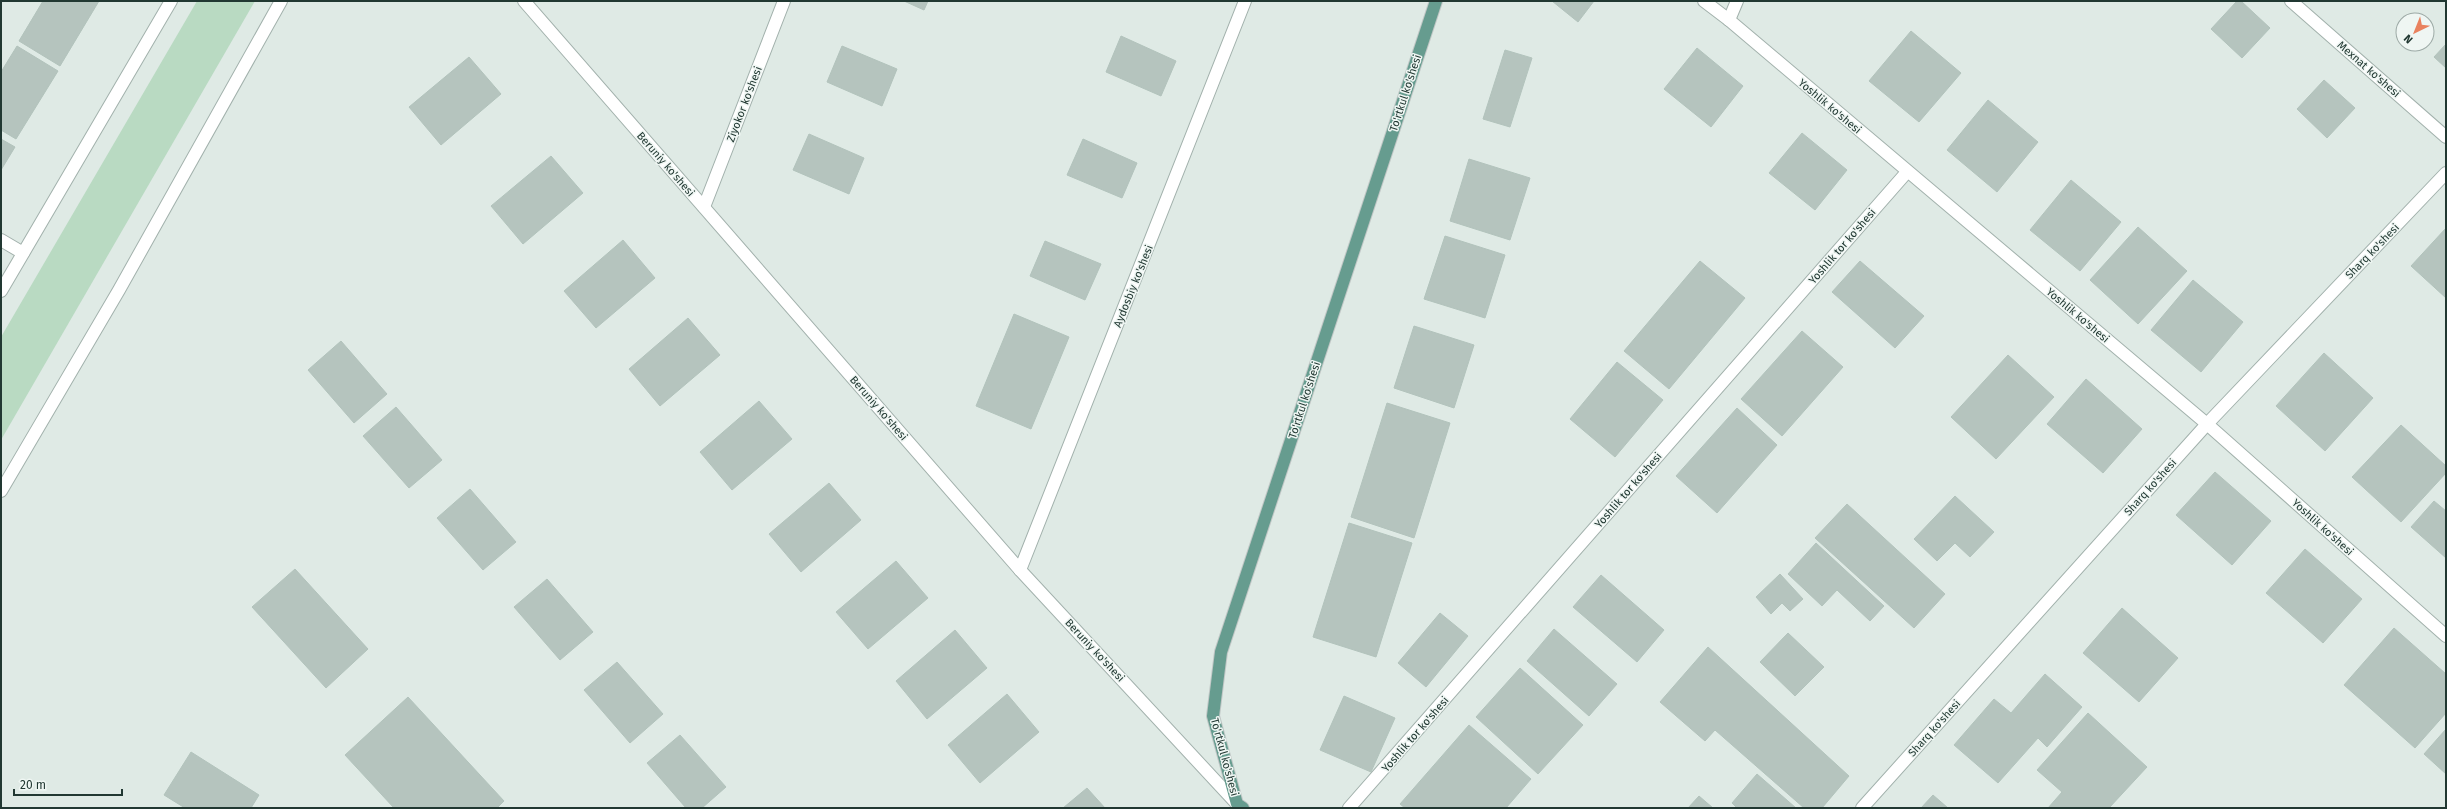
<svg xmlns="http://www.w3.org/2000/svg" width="2447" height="809" viewBox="0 0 2447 809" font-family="'Fira Sans',sans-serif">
	<rect width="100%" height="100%" fill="#dfeae5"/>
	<!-- green -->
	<path fill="#b9dac2" d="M197,1h58l-254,439v-103z"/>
	<!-- building -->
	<g fill="#b5c4be" stroke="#b2c3bc">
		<path d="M43,1h56l-39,65 -41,-25z"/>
		<path d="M904,1h24l-4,9z"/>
		<path d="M1552,1h42l-16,21z"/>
		<path d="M2237,1h4l29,27 -28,30 -31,-29z"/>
		<path d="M1911,31l50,42 -42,49 -50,-41z"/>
		<path d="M1121,36l55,25 -15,35 -55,-24z"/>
		<path d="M2446,44v24l-12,-11z"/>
		<path d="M17,46l41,25 -42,68 -15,-9v-58z"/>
		<path d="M842,46l55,23 -15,37 -55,-24z"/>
		<path d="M1697,48l46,38 -32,41 -47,-38z"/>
		<path d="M1505,50l27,8 -22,69 -27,-8z"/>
		<path d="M469,57l32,37 -60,51 -32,-38z"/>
		<path d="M2324,80l31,28 -28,30 -30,-29z"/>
		<path d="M1988,100l50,42 -41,50 -50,-42z"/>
		<path d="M1802,133l45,37 -32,40 -46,-37z"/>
		<path d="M809,134l55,24 -15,36 -56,-24z"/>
		<path d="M1,139l14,8 -14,23z"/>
		<path d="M1083,139l54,24 -15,35 -55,-23z"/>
		<path d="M551,156l32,37 -60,51 -32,-38z"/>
		<path d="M1469,159l61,19 -20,62 -60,-19z"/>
		<path d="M2071,180l50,42 -41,49 -50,-41z"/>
		<path d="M2138,227l49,44 -49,53 -48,-44z"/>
		<path d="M2446,228v70l-35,-32z"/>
		<path d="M1445,236l60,19 -20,63 -61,-19z"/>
		<path d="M623,240l32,38 -59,50 -32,-37z"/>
		<path d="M1045,241l56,23 -16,36 -55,-24z"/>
		<path d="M1700,261l45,37 -76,91 -45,-38z"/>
		<path d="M1860,261l64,55 -29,32 -63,-56z"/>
		<path d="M2193,280l50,42 -42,50 -50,-42z"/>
		<path d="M1014,314l55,23 -38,92 -55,-23z"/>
		<path d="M688,318l32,37 -60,51 -31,-37z"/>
		<path d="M1414,326l60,19 -20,63 -60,-20z"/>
		<path d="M1802,331l41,36 -61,69 -41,-37z"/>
		<path d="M341,341l46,53 -33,29 -46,-53z"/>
		<path d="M2324,353l49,45 -48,53 -49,-45z"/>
		<path d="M2008,355l46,42 -58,62 -45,-42z"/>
		<path d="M1617,362l46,38 -48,57 -45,-38z"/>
		<path d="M2086,379l56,50 -39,44 -56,-49z"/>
		<path d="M759,401l33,38 -60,51 -32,-38z"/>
		<path d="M1387,403l63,20 -36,115 -63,-21z"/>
		<path d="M396,407l46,53 -33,28 -46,-52z"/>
		<path d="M1737,408l40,37 -60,68 -41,-37z"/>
		<path d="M2401,425l45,41v7l-45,49 -49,-45z"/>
		<path d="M2215,472l56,49 -39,44 -56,-50z"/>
		<path d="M829,483l32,37 -60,52 -32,-38z"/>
		<path d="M470,489l46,53 -33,28 -46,-52z"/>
		<path d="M1955,496l39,36 -24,25 -15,-14 -18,18 -23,-22z"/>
		<path d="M2434,501l12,10v47l-35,-31z"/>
		<path d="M1847,504l98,90 -31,34 -99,-90z"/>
		<path d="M1349,523l63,20 -36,114 -63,-20z"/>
		<path d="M1816,543l68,63 -14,15 -33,-31 -15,16 -34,-32z"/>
		<path d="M2305,549l57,50 -39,44 -57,-50z"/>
		<path d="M896,561l32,37 -60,51 -32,-37z"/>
		<path d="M295,569l73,80 -42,39 -74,-81z"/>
		<path d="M1780,574l23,25 -13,12 -8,-8 -11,11 -15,-17z"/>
		<path d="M1601,575l63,55 -27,32 -64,-55z"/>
		<path d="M547,579l46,53 -33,28 -46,-53z"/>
		<path d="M2122,608l56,50 -39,44 -56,-49z"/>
		<path d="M1440,613l28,23 -42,51 -28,-24z"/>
		<path d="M2394,628l52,46v39l-31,35 -71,-63z"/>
		<path d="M1554,629l63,55 -28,32 -62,-55z"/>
		<path d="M955,630l32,38 -60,51 -31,-38z"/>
		<path d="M1788,633l36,34 -29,29 -35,-34z"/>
		<path d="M1708,647l141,129 -27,32h-18l-89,-78 -10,11 -45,-39z"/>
		<path d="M617,662l46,52 -33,29 -46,-53z"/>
		<path d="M1520,668l63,57 -45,49 -62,-57z"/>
		<path d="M2045,674l37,33 -35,40 -9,-9 -40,45 -44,-38 40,-46 17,14z"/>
		<path d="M1007,694l32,38 -59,51 -32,-38z"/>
		<path d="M1344,696l51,22 -24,54 -51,-22z"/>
		<path d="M408,697l96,104 -7,7h-103l-49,-53z"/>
		<path d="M2088,713l59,54 -38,41h-61l14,-16 -25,-22z"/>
		<path d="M1469,725l62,54 -25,29h-101l-5,-4z"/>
		<path d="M2446,729v45l-22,-20z"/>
		<path d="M680,735l46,52 -24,21h-16l-39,-45z"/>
		<path d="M191,752l68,43 -8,13h-66l-21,-13z"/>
		<path d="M1757,774l39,34h-59l-5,-5z"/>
		<path d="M1087,788l18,20h-42z"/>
		<path d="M1933,795l15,13h-27z"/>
		<path d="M1699,796l14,12h-25z"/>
	</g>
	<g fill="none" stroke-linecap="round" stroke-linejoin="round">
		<defs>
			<g id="minor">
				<path d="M1704,1l25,19 478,404 239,212"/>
				<path d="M2291,1l155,136"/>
				<path d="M1729,20l8,-19"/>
				<path d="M704,207l80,-206"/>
				<path d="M1,240l22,13"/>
				<path d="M1020,570l225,-569"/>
				<path d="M1349,808l558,-636"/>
				<path d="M1862,808l345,-384 239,-251"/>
			</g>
			<g id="tertiary">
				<path d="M524,1l496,569 217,234"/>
				<path d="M1,291l170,-290"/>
				<path d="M1,491l118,-201 162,-289"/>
			</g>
			<path id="primary" d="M1243,808l-6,-4 -24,-88 8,-64 215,-651"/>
		</defs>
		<!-- minor casing -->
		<use href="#minor" stroke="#a2b1ac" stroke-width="14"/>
		<!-- tertiary casing -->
		<use href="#tertiary" stroke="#a2b1ac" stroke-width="14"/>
		<!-- primary casing -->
		<use href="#primary" stroke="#c1c7c6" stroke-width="14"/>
		<!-- minor -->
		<use href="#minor" stroke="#fff" stroke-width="12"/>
		<!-- tertiary -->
		<use href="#tertiary" stroke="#fff" stroke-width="12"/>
		<!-- primary -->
		<use href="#primary" stroke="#669c8f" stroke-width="12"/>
	</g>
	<g text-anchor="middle" stroke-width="3" stroke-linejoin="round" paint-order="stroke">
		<!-- street labels -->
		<g font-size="11" fill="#213832" stroke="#eff6f3">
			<text transform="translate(2369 69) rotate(41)" y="4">Mexnat ko'shesi</text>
			<text transform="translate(1405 93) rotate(-72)" y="4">To'rtkul ko'shesi</text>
			<text transform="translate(744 104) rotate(-69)" y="4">Ziyokor ko'shesi</text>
			<text transform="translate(1830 106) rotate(40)" y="4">Yoshlik ko'shesi</text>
			<text transform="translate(666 164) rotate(49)" y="4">Beruniy ko'shesi</text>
			<text transform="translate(1842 246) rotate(-49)" y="4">Yoshlik tor ko'shesi</text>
			<text transform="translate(2372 251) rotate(-46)" y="4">Sharq ko'shesi</text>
			<text transform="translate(1133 286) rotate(-68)" y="4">Aydosbiy ko'shesi</text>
			<text transform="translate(2078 315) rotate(40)" y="4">Yoshlik ko'shesi</text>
			<text transform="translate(1304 400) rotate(-72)" y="4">To'rtkul ko'shesi</text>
			<text transform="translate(879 408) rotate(49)" y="4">Beruniy ko'shesi</text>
			<text transform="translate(2150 487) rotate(-48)" y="4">Sharq ko'shesi</text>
			<text transform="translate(1628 490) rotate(-49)" y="4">Yoshlik tor ko'shesi</text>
			<text transform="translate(2323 527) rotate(42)" y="4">Yoshlik ko'shesi</text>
			<text transform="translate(1095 650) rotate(47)" y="4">Beruniy ko'shesi</text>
			<text transform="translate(1934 728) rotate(-48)" y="4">Sharq ko'shesi</text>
			<text transform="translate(1415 734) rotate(-49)" y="4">Yoshlik tor ko'shesi</text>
			<text transform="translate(1225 757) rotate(75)" y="4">To'rtkul ko'shesi</text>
		</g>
	</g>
	<!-- border -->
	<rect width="2447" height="809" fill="none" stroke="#213832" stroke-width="4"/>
	<!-- north arrow -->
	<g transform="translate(2415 32) rotate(223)"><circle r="19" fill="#eff6f3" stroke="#9daaa6"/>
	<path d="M0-3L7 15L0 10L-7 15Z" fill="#e9815e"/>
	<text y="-6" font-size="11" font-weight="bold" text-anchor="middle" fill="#213832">N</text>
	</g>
	<!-- scale -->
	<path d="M14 789v6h108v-6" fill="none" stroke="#213832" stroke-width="2"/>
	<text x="20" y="789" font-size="12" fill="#213832" stroke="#eff6f3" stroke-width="3" paint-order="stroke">20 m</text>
</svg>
